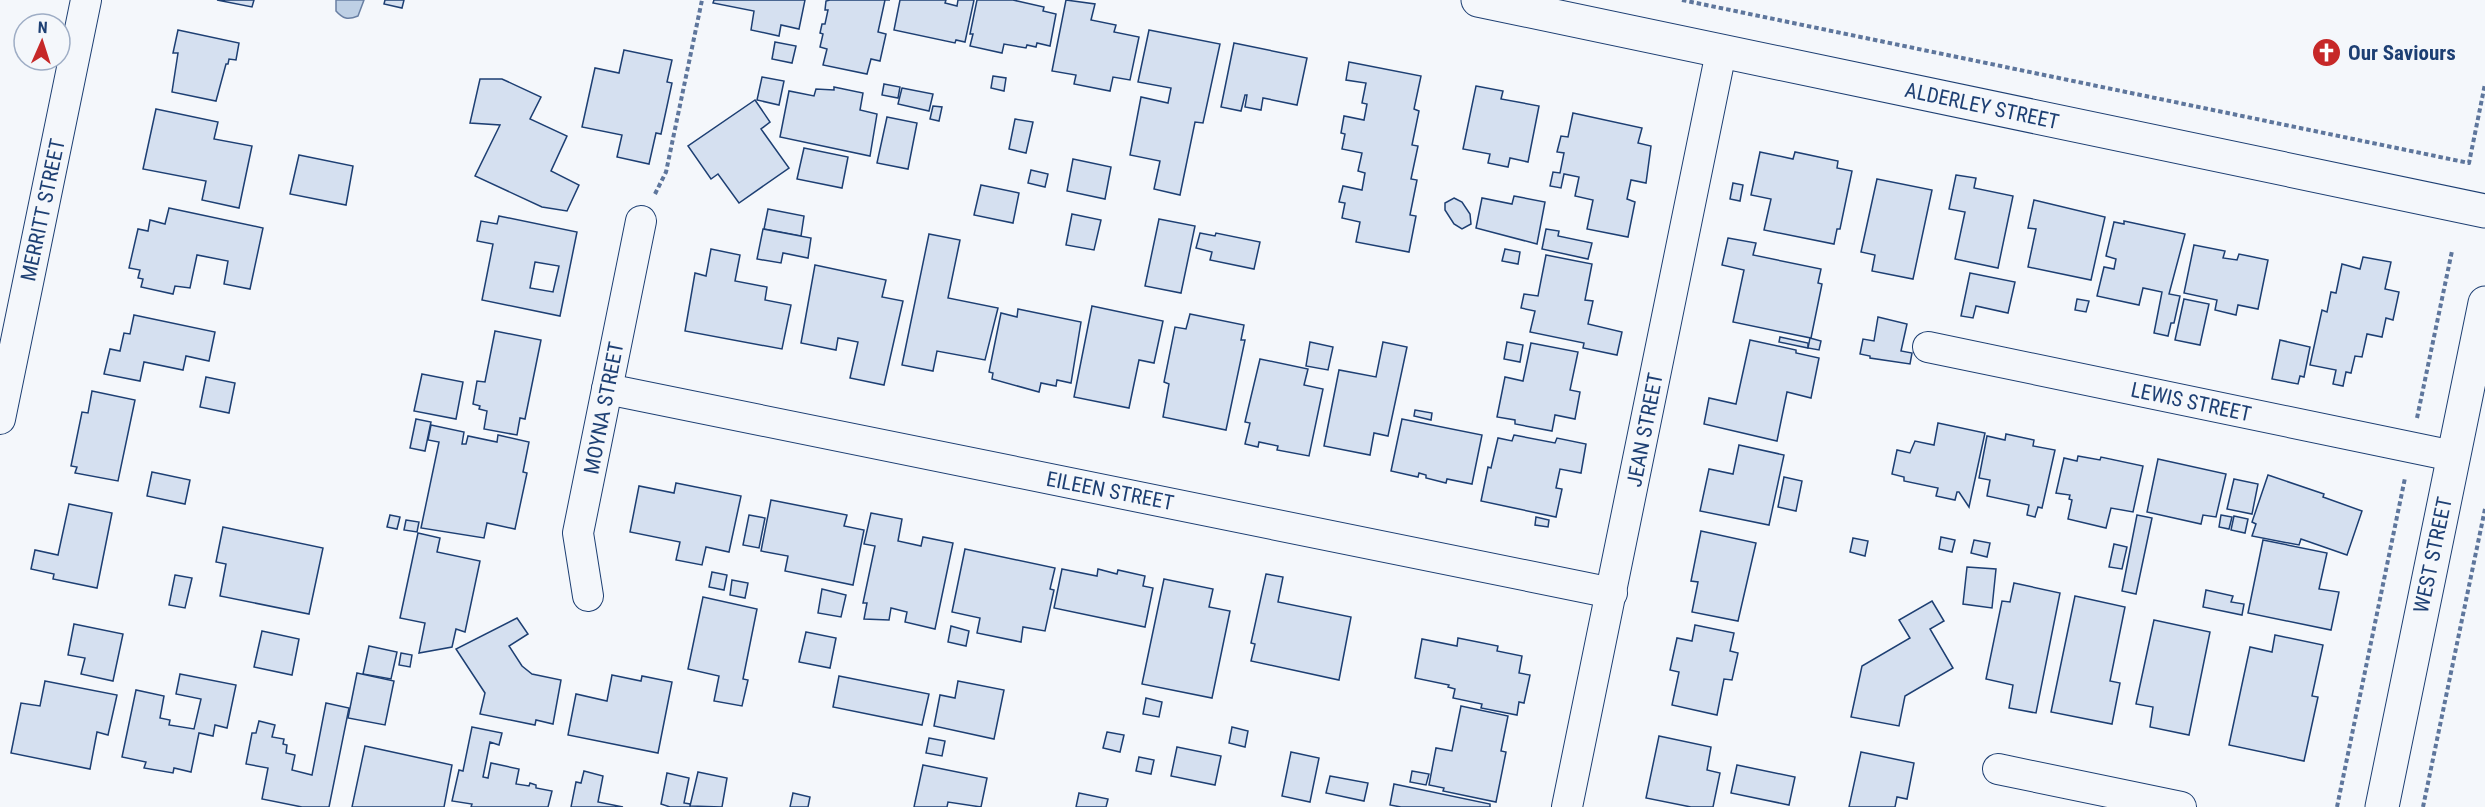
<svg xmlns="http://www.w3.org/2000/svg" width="2485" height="807" viewBox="0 0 2485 807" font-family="'Roboto Condensed',sans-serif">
	<rect width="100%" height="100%" fill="#f4f7fb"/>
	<!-- water -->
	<path fill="#bed0e5" stroke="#687fa3" stroke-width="1.5" d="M336,0h28l-6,16c-10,4 -15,3 -22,-5z"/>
	<!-- building -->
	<g fill="#d5e0f0" stroke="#1d3f73" stroke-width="1.5" fill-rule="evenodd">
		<path d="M217,0h37l-2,7z"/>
		<path d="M385,0h19l-2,8 -18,-4z"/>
		<path d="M714,0h91l-6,29 -18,-4 -2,11 -28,-6 3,-19 -41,-8z"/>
		<path d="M830,0h60h-5l-7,32 8,2 -6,27 -9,-2 -4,15 -44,-9 4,-16 -7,-2 3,-13 -3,-1 2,-9h3l3,-14h-3l1,-9z"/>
		<path d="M900,0h46l-1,3 12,3 1,-6h16l-9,42 -9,-2 -1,3 -61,-13z"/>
		<path d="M977,0h36l31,7 -1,4 13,3 -6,32 -13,-3 -1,4 -9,-2 -1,3 -22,-4 -2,9 -32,-7 3,-12h-3z"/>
		<path d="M1066,0l29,4 -4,16 25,5 -2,7 25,5 -9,43 -17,-3 -3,14 -36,-7 2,-9 -24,-4z"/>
		<path d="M178,30l61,13 -3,17 -7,-1 -1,5h-2l-10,37 -44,-9 6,-39h-5z"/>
		<path d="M1149,30l71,14 -17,79 -8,-1 -15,73 -26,-6 6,-28 -30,-6 11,-58 27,6 3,-15 -33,-6z"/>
		<path d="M775,42l21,4 -4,17 -20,-4z"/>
		<path d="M1234,43l73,15 -10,47 -34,-7 -2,12 -16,-3 2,-12h-2l-4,16 -20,-4z"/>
		<path d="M624,50l48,10 -5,22 5,1 -11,51 -5,-1 -7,31 -32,-7 5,-22 -40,-8 13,-59 24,5z"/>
		<path d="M1349,62l72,14 -7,33 5,2 -7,34 6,1 -7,33 6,1 -7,35 6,1 -7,36 -53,-10 4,-20 -18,-4 3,-15 -6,-1 4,-16 19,4 3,-17 -7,-2 4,-18 -20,-4 3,-15 -4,-1 3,-17 20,4 3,-16 -5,-1 4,-20 -20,-3z"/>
		<path d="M993,76l13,2 -2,13 -13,-3z"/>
		<path d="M762,77l22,4 -5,24 -22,-5z"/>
		<path d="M480,79h22l39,18 -11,22 37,17 -16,35 28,14 -12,26 -25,-4 -67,-31 25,-51 -30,-2z"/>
		<path d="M884,84l16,3 -2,11 -16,-3z"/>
		<path d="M1476,86l27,5 -2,8 38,7 -11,56 -18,-4 -2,9 -20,-4 2,-9 -27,-5z"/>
		<path d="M834,87l29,6 -3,17 17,4 -7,42 -90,-19 9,-46 25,5 2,-7 18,1z"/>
		<path d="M902,88l31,6 -4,17 -31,-7z"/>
		<path d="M755,100l15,22 -9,7 28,39 -50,35 -21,-29 -7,5 -23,-33z"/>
		<path d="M933,106l9,1 -3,14 -9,-2z"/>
		<path d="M156,109l62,13 -4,17 38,7 -13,62 -37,-8 4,-19 -63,-12z"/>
		<path d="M1573,113l69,15 -4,15 13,3 -5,37 -15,-3 -4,19 8,3 -7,35 -41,-8 6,-29 -18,-4 4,-19 -15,-3 -3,14 -11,-2 3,-14 7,1 4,-20 -7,-1 4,-16 7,1z"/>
		<path d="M887,117l30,6 -9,46 -31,-6z"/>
		<path d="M1015,119l18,3 -7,31 -17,-4z"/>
		<path d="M804,148l44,9 -6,31 -45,-9z"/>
		<path d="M1760,152l33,7 2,-7 43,9 -1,7 15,3 -12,58h-3l-3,15 -70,-14 7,-31 -20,-4z"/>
		<path d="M299,155l54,11 -7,39 -56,-11z"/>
		<path d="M1073,159l38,8 -6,32 -38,-8z"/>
		<path d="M1031,170l17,4 -3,13 -17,-4z"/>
		<path d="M1956,175l20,3 -2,10 39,8 -15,72 -43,-9 10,-47 -16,-3z"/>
		<path d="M1877,179l55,11 -19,89 -41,-8 3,-16 -14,-3z"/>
		<path d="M1733,183l10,2 -3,16 -10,-2z"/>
		<path d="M981,185l38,8 -6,30 -39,-8z"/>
		<path d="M1514,196l31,6 -8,42 -61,-16 6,-30 30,6z"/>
		<path d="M1454,198l8,4 8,12 1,10 -9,5 -8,-5 -9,-14v-7z"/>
		<path d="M2034,200l71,17 -14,63 -63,-13 8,-38 -8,-1z"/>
		<path d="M169,208l94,20 -13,61 -26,-5 4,-23 -31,-6 -7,33 -15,-2 -2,8 -32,-7 2,-8 -5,-1 2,-8 -11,-2 9,-39 10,2 2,-11 15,4z"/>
		<path d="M768,209l36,7 -3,20 -37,-7z"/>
		<path d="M1072,214l29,6 -7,30 -28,-5z"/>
		<path d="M499,216l78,16 -17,84 -78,-16 11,-56 -16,-3 4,-20 16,3zM535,262l24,4 -6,26 -23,-4z"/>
		<path d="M1159,219l36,7 -14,67 -36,-7z"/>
		<path d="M2124,221l61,13 -16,60 11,2 -6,27h-3l-3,13 -14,-3 8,-41 -19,-4 -4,17 -42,-9 7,-29 10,2 2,-10 -10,-3 8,-34 10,2z"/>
		<path d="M763,229l48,9 -3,20 -25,-5 -2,10 -24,-4z"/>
		<path d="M1546,229l13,2 -1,5 34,7 -4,16 -46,-10z"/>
		<path d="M1200,233l15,3 1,-3 44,9 -6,27 -44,-9 2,-8 -16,-4z"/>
		<path d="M929,234l31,6 -12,58 50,10 -13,52 -48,-9 -4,20 -31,-6z"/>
		<path d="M1728,238l28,5 -3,12 68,14 -3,14 4,1 -11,54 -78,-16 11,-52 -22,-5z"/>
		<path d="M2194,245l31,6 -2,7 14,2 2,-6 29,6 -10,49 -20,-4 -2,10 -21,-5 2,-10 -33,-7z"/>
		<path d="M711,249l29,6 -5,26 32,6 -2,13 26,5 -9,44 -97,-18 10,-58 11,3z"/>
		<path d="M1505,249l15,3 -2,12 -16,-3z"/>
		<path d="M1546,255l46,9 -7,36 8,1 -5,23 34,8 -5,23 -34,-7 1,-5 -54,-11 5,-21 -14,-3 3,-14 14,2z"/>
		<path d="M2363,257l28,5 -6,27 14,3 -6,28 -7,-2 -4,19 -15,-3 -5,23 -7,-1 -4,17 -5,-1 -3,14 -10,-2 3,-14 -26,-5 12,-55 5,2 4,-20 5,1 6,-29 18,5z"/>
		<path d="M815,265l71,15 -4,17 21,4 -19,84 -34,-7 8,-36 -20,-4 -2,12 -35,-7z"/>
		<path d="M1970,273l45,9 -7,31 -32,-7 -3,12 -12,-2z"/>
		<path d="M2077,299l12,2 -3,11 -11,-2z"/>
		<path d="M2184,299l25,5 -9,41 -25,-5z"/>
		<path d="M1092,306l71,15 -9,42 -15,-3 -10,48 -55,-11z"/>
		<path d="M1018,309l63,13 -10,61 -14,-3 -1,6 -15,-3 -2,9 -47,-13 1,-6 -4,-1 12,-59 16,4z"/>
		<path d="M1190,314l54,11 -3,15h4l-19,90 -63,-13 6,-33 -5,-2 11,-55 11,2z"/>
		<path d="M134,315l81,17 -6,29 -23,-5 -3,14 -39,-8 -4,19 -36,-7 6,-25 10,2 4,-18 6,1z"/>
		<path d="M1878,317l29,7 -6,27 11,2 -2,11 -40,-6v-2l-10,-2 3,-15 11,2z"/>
		<path d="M495,331l46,9 -16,79 -5,-1 -3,17 -33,-6 3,-18 -8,-2 1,-3 -7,-2 4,-23 8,1z"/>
		<path d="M1780,337l28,6v5l-29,-6z"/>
		<path d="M1810,338l11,3 -2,9 -11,-2z"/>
		<path d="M1750,340l46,10v3l23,5 -8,40 -24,-6 -10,49 -73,-17 5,-26 27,6z"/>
		<path d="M2280,340l30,7 -6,30 -4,-1 -2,8 -26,-5z"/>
		<path d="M1310,342l23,5 -5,23 -22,-4z"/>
		<path d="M1383,342l24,5 -19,89 -14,-3 -4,22 -46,-9 15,-76 37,7z"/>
		<path d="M1507,342l16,3 -3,17 -16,-3z"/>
		<path d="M1531,343l47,9 -8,38 10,2 -5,27 -20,-4 -3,16 -37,-7v-4l-18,-3 8,-40 18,4z"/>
		<path d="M1260,359l48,10 -4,16 19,4 -14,67 -32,-6 1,-4 -19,-4 -1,5 -13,-3 5,-21 -5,-1z"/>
		<path d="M422,374l41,8 -7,37 -42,-8z"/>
		<path d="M206,377l29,6 -6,30 -29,-6z"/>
		<path d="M92,391l43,9 -17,81 -43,-8 2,-6 -6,-1 11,-54 6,1z"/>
		<path d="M1415,410l17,3 -1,7 -17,-4z"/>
		<path d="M416,419l15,3 -6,29 -15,-3z"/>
		<path d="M1402,419l80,16 -10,49 -25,-5 -1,4 -20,-5v-3l-7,-2 -1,4 -27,-6z"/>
		<path d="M1938,423l47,10 -16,74 -10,-15h-2l-2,8 -19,-4 2,-8 -34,-7v-4l-12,-3 5,-24 13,3 5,-12 19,4z"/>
		<path d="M431,425l33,7 -2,12h4l2,-8 29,6 1,-7 31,7 -6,30 4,1 -12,56 -28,-6 -3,15 -63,-10 18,-86 -11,-2z"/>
		<path d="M2006,434l28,6 -1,6 22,4 -13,58 -4,-1 -3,10 -8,-2 2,-10 -42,-9 3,-16 -11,-2 8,-42 18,4z"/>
		<path d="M1514,435l41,8 2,-5 29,6 -5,29 -21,-4 -4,19 6,1 -6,28 -75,-16 7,-34 3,1 7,-30 14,3z"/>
		<path d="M1739,445l45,10 -15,70 -69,-14 9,-42 24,5z"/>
		<path d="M2078,456l22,4 1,-3 42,9 -10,46 -22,-4 -5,20 -38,-9 4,-19 -3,-1 1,-4 -14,-2 8,-35 13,3z"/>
		<path d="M2158,459l68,15 -10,43 -13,-2 -2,9 -54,-12z"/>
		<path d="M152,472l38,8 -5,24 -38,-8z"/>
		<path d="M2268,475l56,19 -1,3 39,14 -15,44 -46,-16 -2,6 -47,-9 4,-12 -4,-2z"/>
		<path d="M1784,477l18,4 -6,30 -18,-4z"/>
		<path d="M2234,479l24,5 -6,30 -25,-5z"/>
		<path d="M676,483l65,13 -12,56 -23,-5 -4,18 -26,-5 4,-18 -50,-10 9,-46 35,7z"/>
		<path d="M771,500l76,15 -3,11 20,4 -11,55 -68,-14 3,-15 -27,-5z"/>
		<path d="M69,504l43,9 -15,75 -44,-9 1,-5 -23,-5 4,-19 23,5z"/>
		<path d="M871,513l31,6 -4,22 23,5 2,-9 30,6 -18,86 -30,-7 2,-10 -16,-4 -2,12 -25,-1 3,-16h-4l12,-57 -11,-2z"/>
		<path d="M390,515l10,2 -3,12 -10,-2z"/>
		<path d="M749,515l16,3 -6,30 -16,-3z"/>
		<path d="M2137,515l15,3 -16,76 -14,-3z"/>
		<path d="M2221,515l11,2 -3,12 -10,-2z"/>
		<path d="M2234,516l14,3 -3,14 -14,-3z"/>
		<path d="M1536,517l13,3 -1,7 -13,-2z"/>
		<path d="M406,520l13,2 -2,10 -13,-2z"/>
		<path d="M223,527l100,21 -14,66 -89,-18 6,-32 -10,-2z"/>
		<path d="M1701,531l55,12 -18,78 -46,-9 6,-30 -7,-1z"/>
		<path d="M418,533l22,5 -3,14 43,9 -15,71 -9,-3 -4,18 -33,6 6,-30 -25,-5z"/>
		<path d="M1941,537l14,3 -3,12 -13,-3z"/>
		<path d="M1853,538l15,3 -3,15 -15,-4z"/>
		<path d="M1974,540l16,3 -3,14 -16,-4z"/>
		<path d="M2263,540l64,13 -8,36 20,3 -8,38 -83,-17z"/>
		<path d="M2114,544l13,3 -5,22 -13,-2z"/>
		<path d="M965,549l90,19 -5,21 4,1 -9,41 -22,-4 -2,15 -44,-9 3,-15 -28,-6z"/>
		<path d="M1967,567l29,2 -4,39 -29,-4z"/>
		<path d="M1062,569l35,7 1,-7 19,5 1,-4 27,6 -2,10 10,2 -8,39 -91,-19z"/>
		<path d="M712,572l15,3 -3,15 -15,-3z"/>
		<path d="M1266,574l17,3 -5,25 73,15 -12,63 -88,-19 4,-17 -4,-1z"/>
		<path d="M175,575l17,3 -7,30 -16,-3z"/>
		<path d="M1164,579l49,10 -4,18 21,4 -18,87 -70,-14z"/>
		<path d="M732,580l16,3 -3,15 -15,-3z"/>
		<path d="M2014,583l46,10 -24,120 -27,-5 4,-23 -27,-6 16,-78 8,1z"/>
		<path d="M822,589l24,6 -5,22 -23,-4z"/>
		<path d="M2206,590l27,6 -2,6 13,2 -2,11 -39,-8z"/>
		<path d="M2075,596l50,11 -15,74 10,2 -8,41 -61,-12z"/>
		<path d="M703,597l54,12 -14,70 5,1 -6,26 -28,-5 5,-25 -31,-7z"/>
		<path d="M1932,601l12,20 -14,8 23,39 -48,28 -6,30 -48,-9 11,-51 48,-28 -11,-18z"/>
		<path d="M517,618l11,16 -19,12 13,20 10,8 29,6 -8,44 -17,-4 -1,5 -55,-11 5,-21 -29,-44z"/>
		<path d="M2154,620l56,12 -21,103 -39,-8 3,-20 -17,-3z"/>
		<path d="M74,624l49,10 -10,47 -32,-7 4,-16 -17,-3z"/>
		<path d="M1695,625l39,8 -4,18 8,2 -6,27 -8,-1 -7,36 -45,-10 7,-33 -9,-2 7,-32 15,3z"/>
		<path d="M951,626l18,5 -3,15 -18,-4z"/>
		<path d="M262,631l37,8 -7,36 -38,-8z"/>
		<path d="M806,632l30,6 -6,30 -31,-6z"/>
		<path d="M2275,635l48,10 -11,51 6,1 -14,64 -75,-16 21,-98 22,5z"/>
		<path d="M1458,638l40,8 -1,5 25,5 -3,17 11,2 -6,28 -5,-1 -2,13 -36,-7 1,-4 -29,-6 2,-9 -7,-2 1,-2 -34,-7 7,-39 35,7z"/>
		<path d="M369,646l28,6 -6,27 -28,-5z"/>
		<path d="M401,653l11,2 -2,12 -11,-2z"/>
		<path d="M357,673l37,8 -9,44 -37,-7z"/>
		<path d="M180,674l56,11 -9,43 -12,-3 -2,11 -14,-3 -8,39 -17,-4 -1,5 -29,-5 2,-6 -24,-5 14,-67 28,6 -4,22 10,2 -1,5 25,4 7,-30 -25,-5z"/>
		<path d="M612,675l29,6 1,-5 30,6 -14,71 -90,-18 8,-41 31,7z"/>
		<path d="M839,676l90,18 -7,31 -89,-18z"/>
		<path d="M45,681l72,14 -9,40 -11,-3 -7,37 -79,-16 10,-50 19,3z"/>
		<path d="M958,681l46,9 -10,49 -60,-13 6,-31 15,3z"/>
		<path d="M1146,698l16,4 -3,15 -16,-3z"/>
		<path d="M326,703l23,5 -20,99h-27l-40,-8 6,-31 -22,-4 6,-31h4l3,-12 16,4 -3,12 12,2 -1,5 4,1 -1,8 9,2 -3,15 20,5z"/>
		<path d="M1461,706l47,10 -7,35 5,1 -10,50 -53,-11 1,-3 -15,-3 7,-37 16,3z"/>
		<path d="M472,727l30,6 -3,12 -9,-3 -7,35 5,1 3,-15 28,6 -3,15 13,2 1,-3 6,2v3l16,3 -4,16h-77l1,-3 -20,-3 7,-31 4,1z"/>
		<path d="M1232,727l16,4 -3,16 -16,-4z"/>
		<path d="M1107,732l17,3 -4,17 -17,-4z"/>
		<path d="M1659,736l52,11 -4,23 13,3 -7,34h-22l-45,-9z"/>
		<path d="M929,738l16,3 -3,15 -16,-3z"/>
		<path d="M365,746l87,19 -8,42h-92z"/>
		<path d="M1177,747l44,9 -6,29 -44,-9z"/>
		<path d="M1291,752l28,6 -9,44 -28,-6z"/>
		<path d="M1861,752l53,11 -7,36 -10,-2 -2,10h-46z"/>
		<path d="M1139,757l15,3 -3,14 -15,-3z"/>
		<path d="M923,765l64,13 -6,29 -33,-5 -1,5h-33z"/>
		<path d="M1737,765l58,12 -6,28 -58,-12z"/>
		<path d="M584,771l19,5 -5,26 25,5h-52l5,-25 5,1z"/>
		<path d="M1412,771l17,3 -3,11 -16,-3z"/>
		<path d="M698,772l29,6 -5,29 -32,-1z"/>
		<path d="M667,773l22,5 -5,25 6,1v3h-20l-9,-3z"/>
		<path d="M1330,776l38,7 -4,18 -38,-8z"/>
		<path d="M1394,784l96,20v3h-89l-11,-2z"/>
		<path d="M793,793l17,4 -2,10h-18z"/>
		<path d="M1079,793l29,6 -2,8h-30z"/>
	</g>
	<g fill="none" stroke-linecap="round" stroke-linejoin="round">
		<defs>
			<g id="minor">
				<path d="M1928,347l525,109"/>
				<path d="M607,389l1005,204"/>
				<path d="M0,419l86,-419"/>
				<path d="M588,596l-10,-63 63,-312"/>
				<path d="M1998,769l183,38"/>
				<path d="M1567,807l154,-755"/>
			</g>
			<path id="tertiary" d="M1478,0l1007,211"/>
			<path id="secondary" d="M2382,807l103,-504"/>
		</defs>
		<!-- minor casing -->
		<use href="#minor" stroke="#1d3f73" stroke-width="32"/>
		<!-- tertiary casing -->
		<use href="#tertiary" stroke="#1d3f73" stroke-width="35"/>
		<!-- secondary casing -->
		<use href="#secondary" stroke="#1d3f73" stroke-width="35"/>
		<!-- path -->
		<g stroke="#5e769c" stroke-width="4" stroke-dasharray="4.5 3" stroke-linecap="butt">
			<path d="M1682,0l787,163 16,-79"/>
			<path d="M655,194l11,-22 36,-172"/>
			<path d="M2417,418l35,-167"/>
			<path d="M2337,807l68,-329"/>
			<path d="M2423,807l62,-298"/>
		</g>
		<!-- minor -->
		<use href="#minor" stroke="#f4f7fb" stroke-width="30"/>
		<!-- tertiary -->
		<use href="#tertiary" stroke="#f4f7fb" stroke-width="33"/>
		<!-- secondary -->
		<use href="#secondary" stroke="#f4f7fb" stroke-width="33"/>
	</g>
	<!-- icons -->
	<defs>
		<symbol id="church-disc" viewBox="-11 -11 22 22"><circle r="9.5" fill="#c62828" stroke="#f4f7fb"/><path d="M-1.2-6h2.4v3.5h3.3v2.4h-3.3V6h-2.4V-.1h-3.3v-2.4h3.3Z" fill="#fff"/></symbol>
	</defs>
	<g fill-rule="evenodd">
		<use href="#church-disc" x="2310" y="36" width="33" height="33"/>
	</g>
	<g text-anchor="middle" stroke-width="4.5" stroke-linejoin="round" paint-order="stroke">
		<!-- poi labels -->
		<g font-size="21" font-weight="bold" fill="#1d3f73" stroke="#f4f7fb" text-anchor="start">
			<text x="2348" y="60">Our Saviours</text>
		</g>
		<!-- street labels -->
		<g font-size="21" fill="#1d3f73" stroke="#f4f7fb">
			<text transform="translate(1982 106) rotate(12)" y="7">ALDERLEY STREET</text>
			<text transform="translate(43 210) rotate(-78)" y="7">MERRITT STREET</text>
			<text transform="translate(2191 402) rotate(12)" y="7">LEWIS STREET</text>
			<text transform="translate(604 408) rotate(-79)" y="7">MOYNA STREET</text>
			<text transform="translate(1645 430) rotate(-79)" y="7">JEAN STREET</text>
			<text transform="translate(1110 491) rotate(11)" y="7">EILEEN STREET</text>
			<text transform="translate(2433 555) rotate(-78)" y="7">WEST STREET</text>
		</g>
	</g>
	<!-- north arrow -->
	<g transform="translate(42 42) rotate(3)"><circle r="28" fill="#f4f7fb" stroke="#9eadc5" stroke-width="1.5"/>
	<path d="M0-4.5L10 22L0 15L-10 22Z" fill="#c62828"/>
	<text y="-9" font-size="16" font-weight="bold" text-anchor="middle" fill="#1d3f73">N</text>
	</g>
</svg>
